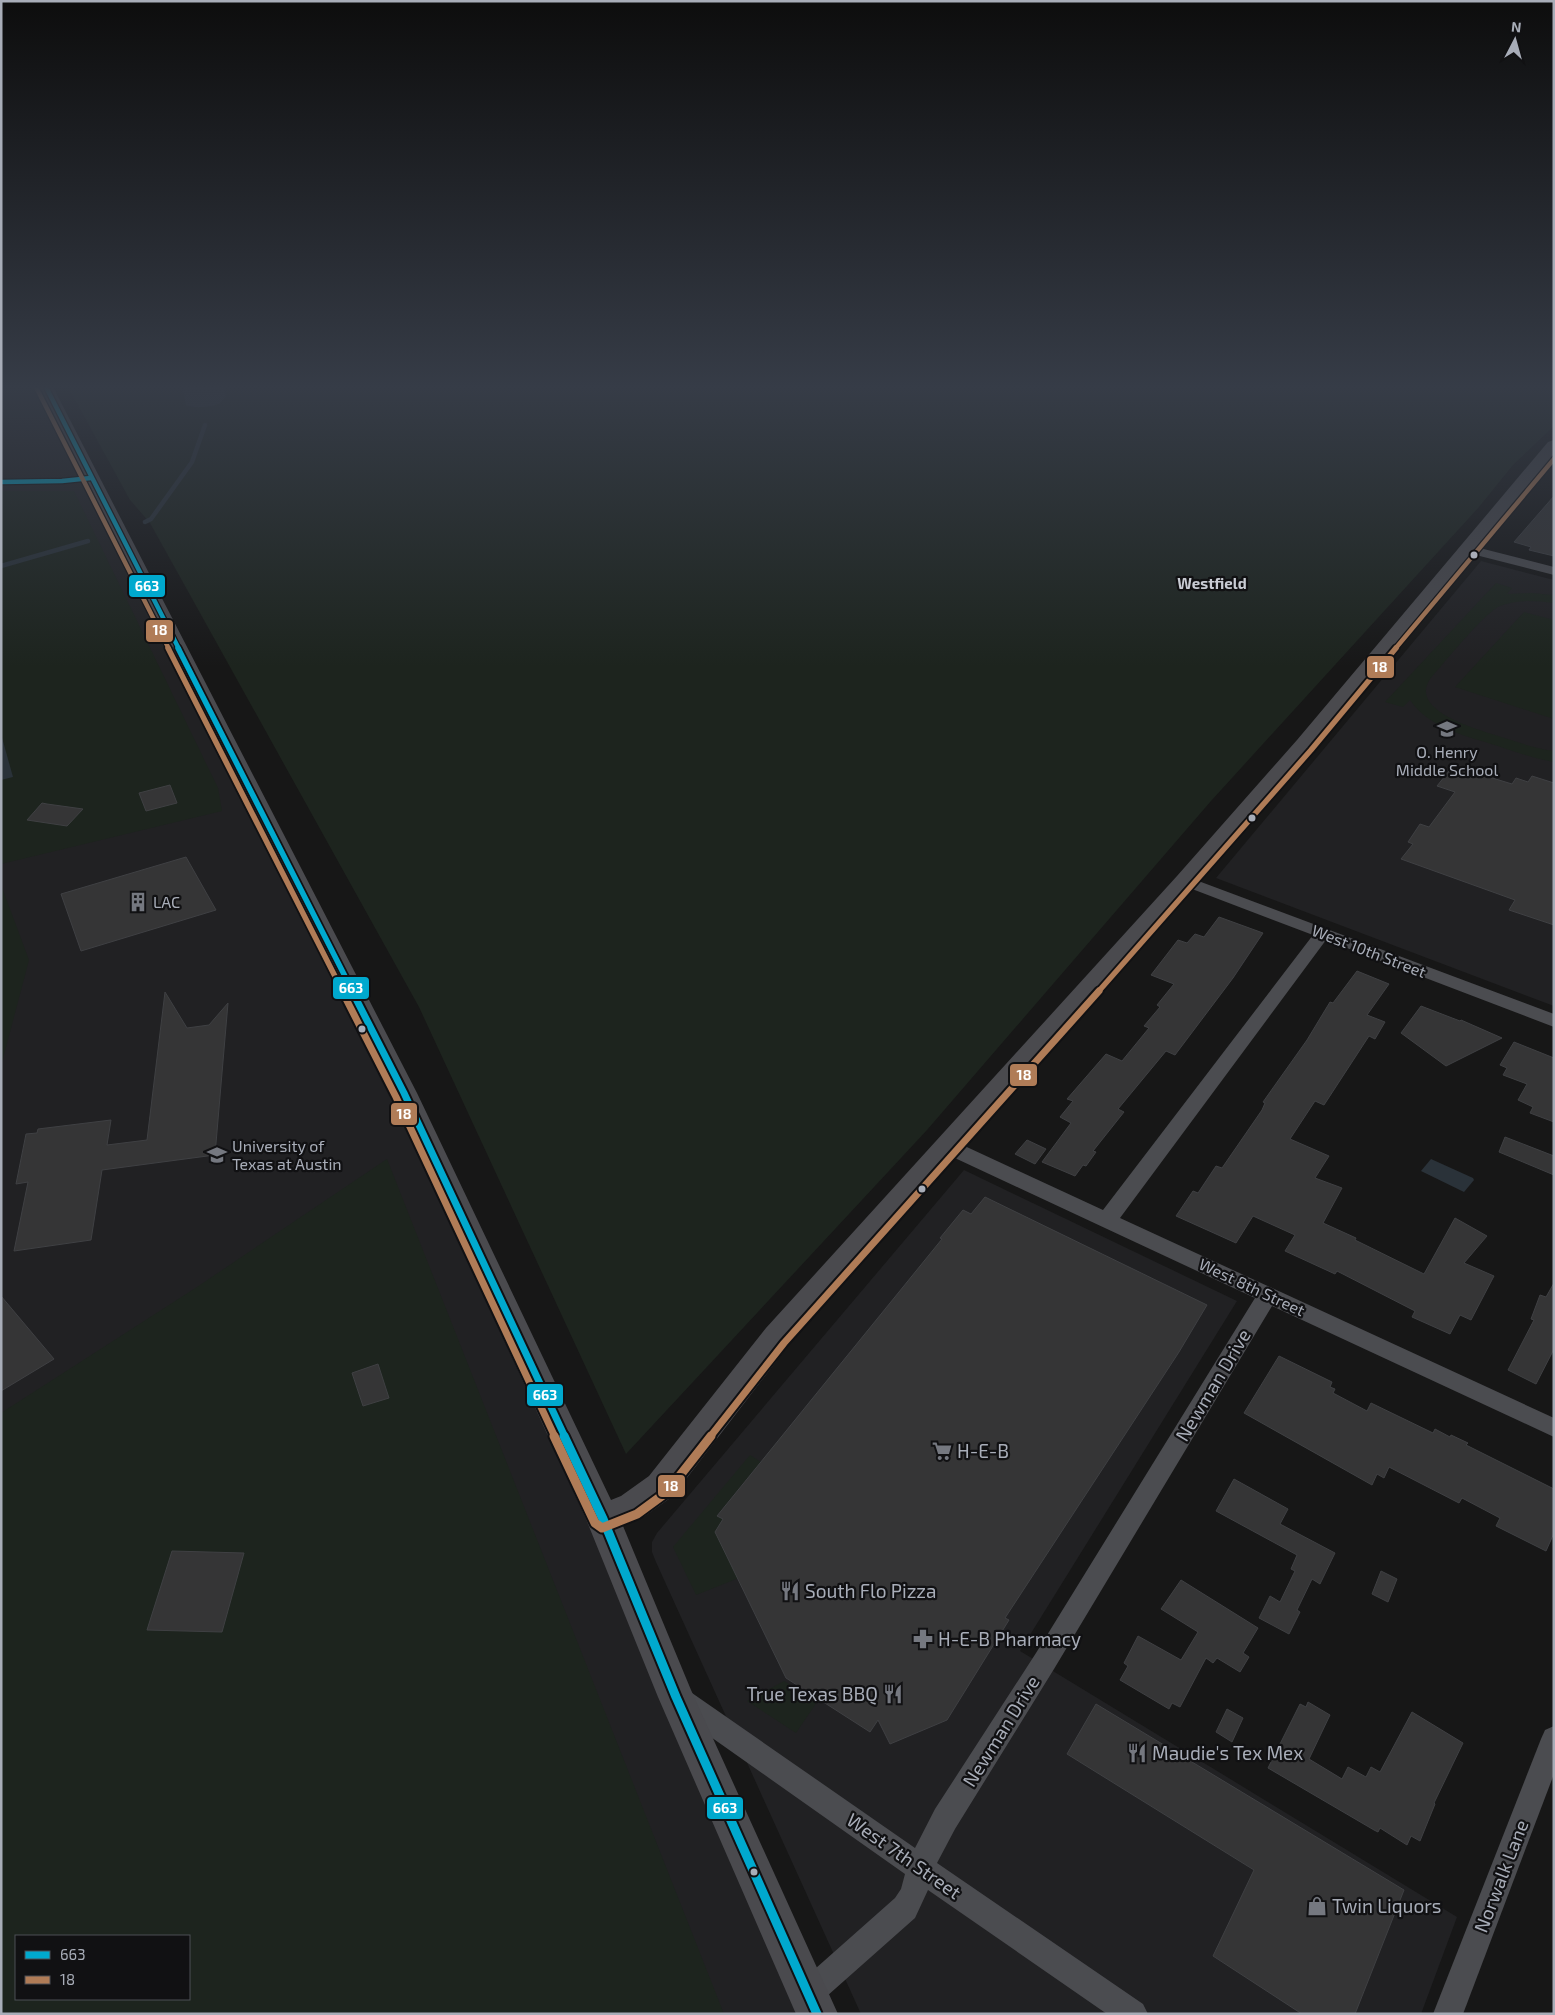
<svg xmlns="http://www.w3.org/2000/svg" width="1555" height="2015" viewBox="0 0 1555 2015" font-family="'Exo 2',sans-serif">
	<rect width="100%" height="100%" fill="#171717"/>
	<!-- built -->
	<g fill="#212123" fill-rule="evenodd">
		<path d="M1,385h44l359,708 413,921h-816zM16,1936h173v63h-173z"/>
		<path d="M1481,561l73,19v426l-338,-128z"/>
		<path d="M964,1170l273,131 -217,350 437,266 -36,97h-560l-205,-452 -4,-10v-10l5,-9z"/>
	</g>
	<!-- green -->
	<g fill="#1d241e" fill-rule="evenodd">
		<path d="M67,385h1487v41l-41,39 -34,42 -268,294 -284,329 -301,324 -207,-447 -269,-484 -20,-23z"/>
		<path d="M1,491h73l144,297 4,23 -221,53z"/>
		<path d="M1496,583l16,5 -5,6 24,-1 23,2v8c-18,-2 -37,-4 -54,3 -16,7 -56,57 -70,73 -22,33 51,51 71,58 17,5 35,12 53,14v11c-19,-3 -38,-10 -56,-16 -31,-10 -68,-17 -88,-46l-7,7 -18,-5z"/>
		<path d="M1524,612l30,8v99l-99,-32z"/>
		<path d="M1,885l28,75 -28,106z"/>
		<path d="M387,1159l337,855h-723v-601l196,-126zM16,1936h173v63h-173z"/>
		<path d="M750,1455l11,7 -44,53 22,13 10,46 -53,21 -23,-48z"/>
		<path d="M784,1681l33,21 -21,31 -49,-32z"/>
	</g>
	<!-- water -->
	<g fill="#2a3239">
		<path d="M182,385h41l3,11 -7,8c-10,3 -23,5 -33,1z"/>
		<path d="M1,734l12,43 -12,3z"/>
		<path d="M1431,1159l42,19 1,2 -10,12 -41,-20 -2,-1z"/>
	</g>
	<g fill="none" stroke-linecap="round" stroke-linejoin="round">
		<!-- stream -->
		<g stroke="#2a3239" stroke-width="4.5">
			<path d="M145,522l6,-3 41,-57 13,-37"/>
			<path d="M1,566l87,-25"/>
		</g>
	</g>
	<!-- building -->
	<g fill="#353536" stroke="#3f4043">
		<path d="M1554,496v60l-25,-6 2,-3 -17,-5z"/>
		<path d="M1453,766l59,18 4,-6 12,4 4,-6 22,7v142l-45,-15 6,-10 -114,-41 12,-15 -5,-2 12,-18 9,3 26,-35 -18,-6z"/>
		<path d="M170,785l7,18 -31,8 -7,-18z"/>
		<path d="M42,803l5,1 36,5 -16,17 -40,-6z"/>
		<path d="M186,857l30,53 -135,41 -20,-57z"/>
		<path d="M1219,917l44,16 -30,45 -58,77 -9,-4 -48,58 6,3 -31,39 3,1 -10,14 -3,-1 -8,11 -33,-14 29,-39 -11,-6 13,-16 -6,-2 39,-45 16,7 27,-33 -5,-2 16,-19 -3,-2 17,-21 -23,-9 27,-35 9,3 8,-9 9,3z"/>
		<path d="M1357,971l32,13 -22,31 18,7 -10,17 -6,-3 -45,69 -9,-4 -25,38 39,17 -14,22 27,10 -19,35 33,15 -1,2 69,34 31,-56 32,18 -23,27 30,13 -23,44 -11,-5 -10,19 -38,-17 3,-6 -78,-40 -2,3 -50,-23 10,-16 -42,-19 -17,27 -60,-27 17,-25 5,2 18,-27 6,2 40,-58 3,-7 -2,-1 44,-62 23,-38 3,1z"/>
		<path d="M165,992l22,36 22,-3 19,-22 -13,152 -113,15 -11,70 -77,11 14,-69 -12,2 10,-50 11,-1 1,-4 73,-9 -4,25 40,-5z"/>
		<path d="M1421,1006l39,15 1,-1 41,18 -56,28 -45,-33z"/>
		<path d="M1514,1042l40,16v64l-24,-9 3,-6 -15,-7 9,-16 -24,-9 4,-7 -7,-3z"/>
		<path d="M1505,1137l49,19v19l-55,-23z"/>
		<path d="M1027,1140l19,9 -11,15 -20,-10z"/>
		<path d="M985,1197l222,108 -28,47 -174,266 4,2 -62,100 -57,24 -12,-24 -8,12 -84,-54 -71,-146 8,-13 -6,-3 225,-277 -2,-1 23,-28 8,4z"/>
		<path d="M1554,1283v66l-18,35 -28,-14 26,-50 -3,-1 9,-24 6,2z"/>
		<path d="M1,1296l53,63 -53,32z"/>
		<path d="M1279,1356l53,26 -2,5 5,2 -2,4 34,18 4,-8 62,30 2,-4 15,8 1,-2 17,8 -2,2 88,44v44l-8,18 -50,-25 4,-8 -38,-20 -3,5 -70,-36 -5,11 -7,-4 -5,11 -128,-72z"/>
		<path d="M378,1364l11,34 -26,8 -11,-33z"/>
		<path d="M1234,1479l54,30 -8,15 55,29 -15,31 -8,-5 -15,31 3,2 -11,22 -30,-16 11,-22 10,6 15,-31 -4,-2 6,-14 -81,-44z"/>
		<path d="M172,1551l72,2 -22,79 -75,-2z"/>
		<path d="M1381,1571l16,8 -9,23 -16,-8z"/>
		<path d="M1181,1580l77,48 -15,25 6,4 -9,15 -23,-14 -4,5 -7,-5 -26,49 -8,-4 -3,6 -49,-29 8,-14 -4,-3 14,-27 43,24 17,-28 -37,-23z"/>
		<path d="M1308,1702l22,13 -21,44 33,20 6,-12 18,10 5,-10 9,5 32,-60 51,31 -29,60 1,1 -15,37 -9,-5 -4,9 -27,-17 -2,4 -4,-2 -106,-62 32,-64 6,3z"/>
		<path d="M1096,1704l308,186 -49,124h-53l-89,-58 41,-86 -187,-116z"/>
		<path d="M1227,1709l16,9 -11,24 -16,-10z"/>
	</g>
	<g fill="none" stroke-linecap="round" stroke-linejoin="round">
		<!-- street -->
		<g fill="#4b4c50" fill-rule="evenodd">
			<path d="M91,475l4,1 2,2 -2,2 -33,4 -61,1v-6l61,-1z"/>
			<path d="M1468,545l86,22v8l-90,-23 -2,-3 2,-3z"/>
			<path d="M1185,876l369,138v13l-228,-87 -206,278 434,200v19l-282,-131 -218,363 -99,160 -18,34 206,141 5,10h-41l-179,-124 -13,28 -97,86 -10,4 -10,-4 -4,-10 4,-10 97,-86 6,-9 4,-15 -231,-163 -4,-9 4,-9 9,-3 9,3 223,155 20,-39 101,-156 219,-355 -313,-146 -3,-5 3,-5 7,-2 7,2 147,68 210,-275 -134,-51 -2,-3 2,-3z"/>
			<path d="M1554,1726v48l-91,240h-30l108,-275 4,-9z"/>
		</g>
		<!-- secondary -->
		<path fill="#4a4a4e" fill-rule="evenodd" d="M38,385h14l365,708 194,407 10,-4 28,-20 117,-148 411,-452 120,-136 251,-298 6,-2v15l-243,293 -118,138 -405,460 -115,150 -28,20 -22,10 68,164 147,324h-42l-138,-317 -72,-178 -195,-426z"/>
		<defs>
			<g id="bus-1-far3">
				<path d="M45,385l134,264"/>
				<path d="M1,482l61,-1 29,-3"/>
			</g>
			<path id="bus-1-far2" d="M178,648l175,344"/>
			<path id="bus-1-far1" d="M352,991l52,102 161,344"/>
			<path id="bus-1" d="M564,1436l39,83 73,178 141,317"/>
			<g id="bus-2-far3">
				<path d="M37,389l132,260"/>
				<path d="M1395,649l159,-190"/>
			</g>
			<g id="bus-2-far2">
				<path d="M168,648l175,344"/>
				<path d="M1098,992l213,-242 85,-102"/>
			</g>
			<g id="bus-2-far1">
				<path d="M342,991l54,106 159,340"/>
				<path d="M710,1437l74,-94 315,-352"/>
			</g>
			<path id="bus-2" d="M554,1436l41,87 7,5 35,-14 30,-22 44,-56"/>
		</defs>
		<!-- bus-1-far3 casing -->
		<use href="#bus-1-far3" stroke="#111113" stroke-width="7"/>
		<!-- bus-1-far2 casing -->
		<use href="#bus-1-far2" stroke="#111113" stroke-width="9"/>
		<!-- bus-1-far1 casing -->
		<use href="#bus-1-far1" stroke="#111113" stroke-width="11"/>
		<!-- bus-1 casing -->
		<use href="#bus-1" stroke="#111113" stroke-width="13"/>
		<!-- bus-2-far3 casing -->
		<use href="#bus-2-far3" stroke="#111113" stroke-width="7"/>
		<!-- bus-2-far2 casing -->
		<use href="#bus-2-far2" stroke="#111113" stroke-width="9"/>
		<!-- bus-2-far1 casing -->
		<use href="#bus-2-far1" stroke="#111113" stroke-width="11"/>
		<!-- bus-2 casing -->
		<use href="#bus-2" stroke="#111113" stroke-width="13"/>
		<!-- bus-1-far3 -->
		<use href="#bus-1-far3" stroke="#00a9ce" stroke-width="4.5"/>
		<!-- bus-1-far2 -->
		<use href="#bus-1-far2" stroke="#00a9ce" stroke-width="5.5"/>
		<!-- bus-1-far1 -->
		<use href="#bus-1-far1" stroke="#00a9ce" stroke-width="7"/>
		<!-- bus-1 -->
		<use href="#bus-1" stroke="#00a9ce" stroke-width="9"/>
		<!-- bus-2-far3 -->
		<use href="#bus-2-far3" stroke="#b07c57" stroke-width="4.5"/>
		<!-- bus-2-far2 -->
		<use href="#bus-2-far2" stroke="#b07c57" stroke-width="5.5"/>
		<!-- bus-2-far1 -->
		<use href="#bus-2-far1" stroke="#b07c57" stroke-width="7"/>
		<!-- bus-2 -->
		<use href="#bus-2" stroke="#b07c57" stroke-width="9"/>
	</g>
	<!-- sky -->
	<linearGradient id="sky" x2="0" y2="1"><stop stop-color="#0d0d0d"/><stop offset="0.58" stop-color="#363c47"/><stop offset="1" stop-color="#363c47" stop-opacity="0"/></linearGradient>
	<rect width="1555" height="667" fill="url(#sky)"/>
	<!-- icons -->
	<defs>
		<symbol id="school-bare" viewBox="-9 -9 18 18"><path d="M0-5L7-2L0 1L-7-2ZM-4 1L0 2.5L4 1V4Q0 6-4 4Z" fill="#757880" stroke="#111113" stroke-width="2.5" paint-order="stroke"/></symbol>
		<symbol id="building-bare" viewBox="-9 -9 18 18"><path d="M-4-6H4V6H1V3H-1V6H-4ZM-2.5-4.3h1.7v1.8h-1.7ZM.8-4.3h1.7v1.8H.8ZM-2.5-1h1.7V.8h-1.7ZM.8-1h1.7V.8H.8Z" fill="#757880" stroke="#111113" stroke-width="2.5" paint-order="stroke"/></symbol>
		<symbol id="university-bare" viewBox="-9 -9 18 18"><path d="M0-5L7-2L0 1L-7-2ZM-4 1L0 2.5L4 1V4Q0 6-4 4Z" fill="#757880" stroke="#111113" stroke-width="2.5" paint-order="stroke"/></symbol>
		<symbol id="supermarket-bare" viewBox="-9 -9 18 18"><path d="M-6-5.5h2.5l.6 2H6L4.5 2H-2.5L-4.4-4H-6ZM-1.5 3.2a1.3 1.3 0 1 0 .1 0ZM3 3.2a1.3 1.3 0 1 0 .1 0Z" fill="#757880" stroke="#111113" stroke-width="2.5" paint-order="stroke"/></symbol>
		<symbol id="restaurant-bare" viewBox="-9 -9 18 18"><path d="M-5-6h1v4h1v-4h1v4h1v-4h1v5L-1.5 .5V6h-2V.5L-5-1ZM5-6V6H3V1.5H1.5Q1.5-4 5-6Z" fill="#757880" stroke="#111113" stroke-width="2.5" paint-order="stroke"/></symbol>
		<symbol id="pharmacy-bare" viewBox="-9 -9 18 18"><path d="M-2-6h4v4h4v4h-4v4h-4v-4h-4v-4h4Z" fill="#757880" stroke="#111113" stroke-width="2.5" paint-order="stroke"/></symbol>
		<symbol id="shop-bare" viewBox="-9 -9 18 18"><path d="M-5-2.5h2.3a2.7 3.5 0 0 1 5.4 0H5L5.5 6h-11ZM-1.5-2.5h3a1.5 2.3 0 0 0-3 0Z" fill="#757880" stroke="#111113" stroke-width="2.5" paint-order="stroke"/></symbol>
	</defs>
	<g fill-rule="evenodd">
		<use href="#school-bare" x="1433" y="715" width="28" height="28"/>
		<use href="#building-bare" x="124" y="888" width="28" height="28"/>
		<use href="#university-bare" x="203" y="1141" width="28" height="28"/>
		<use href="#supermarket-bare" x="928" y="1437" width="28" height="28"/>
		<use href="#restaurant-bare" x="776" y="1577" width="28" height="28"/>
		<use href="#pharmacy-bare" x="909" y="1625" width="28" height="28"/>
		<use href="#restaurant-bare" x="879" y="1680" width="28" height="28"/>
		<use href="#restaurant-bare" x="1123" y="1739" width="28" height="28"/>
		<use href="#shop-bare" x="1303" y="1892" width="28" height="28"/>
	</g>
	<!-- markers -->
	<g fill="#a8adb8" stroke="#111113" stroke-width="2">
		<circle cx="1474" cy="555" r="4.5"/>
		<circle cx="1252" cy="818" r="4.5"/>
		<circle cx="362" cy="1029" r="4.5"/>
		<circle cx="922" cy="1189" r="4.5"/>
		<circle cx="754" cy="1872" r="4.5"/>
	</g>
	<g text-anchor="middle" stroke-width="4.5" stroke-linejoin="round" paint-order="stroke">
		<!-- far-neighbourhood labels -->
		<g font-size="15" font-weight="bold" fill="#c9ccd4" stroke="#111113">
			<text x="1212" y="589">Westfield</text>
		</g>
		<!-- poi labels -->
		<g font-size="16" fill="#a8adb8" stroke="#111113" text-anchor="start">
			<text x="1447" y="758" text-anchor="middle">O. Henry<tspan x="1447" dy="18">Middle School</tspan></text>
			<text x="153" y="908">LAC</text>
			<text x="232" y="1152">University of<tspan x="232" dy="18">Texas at Austin</tspan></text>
		</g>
		<!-- street labels -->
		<g font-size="16" fill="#a8adb8" stroke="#111113">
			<text transform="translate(1369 951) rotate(21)" y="6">West 10th Street</text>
			<text transform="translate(1252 1287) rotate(25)" y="6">West 8th Street</text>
		</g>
		<!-- near-street labels -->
		<g font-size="19" fill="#a8adb8" stroke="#111113">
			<text transform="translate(1213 1385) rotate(-59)" y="7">Newman Drive</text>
			<text transform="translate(1001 1731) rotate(-58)" y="7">Newman Drive</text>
			<text transform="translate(904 1856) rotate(35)" y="7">West 7th Street</text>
			<text transform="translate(1501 1876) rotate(-69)" y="7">Norwalk Lane</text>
		</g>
		<!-- near-poi labels -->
		<g font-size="19" fill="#a8adb8" stroke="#111113" text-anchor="start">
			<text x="957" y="1458">H-E-B</text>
			<text x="805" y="1598">South Flo Pizza</text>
			<text x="938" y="1646">H-E-B Pharmacy</text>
			<text x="878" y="1701" text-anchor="end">True Texas BBQ</text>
			<text x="1152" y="1760">Maudie's Tex Mex</text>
			<text x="1332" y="1913">Twin Liquors</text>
		</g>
	</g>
	<g stroke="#111113" stroke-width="2">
		<rect x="128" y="574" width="38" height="24" rx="5" fill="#00a9ce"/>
		<rect x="145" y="619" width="29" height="24" rx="5" fill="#b07c57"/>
		<rect x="1366" y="655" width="29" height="24" rx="5" fill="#b07c57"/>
		<rect x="332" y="976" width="38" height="24" rx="5" fill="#00a9ce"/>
		<rect x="1009" y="1063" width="29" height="24" rx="5" fill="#b07c57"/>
		<rect x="390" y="1102" width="28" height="24" rx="5" fill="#b07c57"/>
		<rect x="526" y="1383" width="38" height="24" rx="5" fill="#00a9ce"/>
		<rect x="657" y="1474" width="29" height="24" rx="5" fill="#b07c57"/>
		<rect x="706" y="1796" width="38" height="24" rx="5" fill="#00a9ce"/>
	</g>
	<g font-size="14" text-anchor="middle" font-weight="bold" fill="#fff">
		<text x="147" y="591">663</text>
		<text x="160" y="635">18</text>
		<text x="1380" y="672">18</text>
		<text x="351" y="993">663</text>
		<text x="1024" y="1080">18</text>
		<text x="404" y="1119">18</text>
		<text x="545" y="1400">663</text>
		<text x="671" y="1491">18</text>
		<text x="725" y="1813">663</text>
	</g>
	<!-- border -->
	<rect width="1555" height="2015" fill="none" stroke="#a8adb8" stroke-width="5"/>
	<!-- legend -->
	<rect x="15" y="1935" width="175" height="65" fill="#111113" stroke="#4d4f55"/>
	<rect x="25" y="1951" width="25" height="8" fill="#00a9ce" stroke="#4d4f55"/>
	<text x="60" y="1960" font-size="15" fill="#a8adb8">663</text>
	<rect x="25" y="1976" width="25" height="8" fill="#b07c57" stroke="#4d4f55"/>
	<text x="60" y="1985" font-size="15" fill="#a8adb8">18</text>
	<!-- north arrow -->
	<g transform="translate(1515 40) rotate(6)" stroke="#111113" stroke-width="4" paint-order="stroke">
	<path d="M0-4L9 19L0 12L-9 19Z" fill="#a8adb8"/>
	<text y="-8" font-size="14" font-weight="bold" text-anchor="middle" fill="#a8adb8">N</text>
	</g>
</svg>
